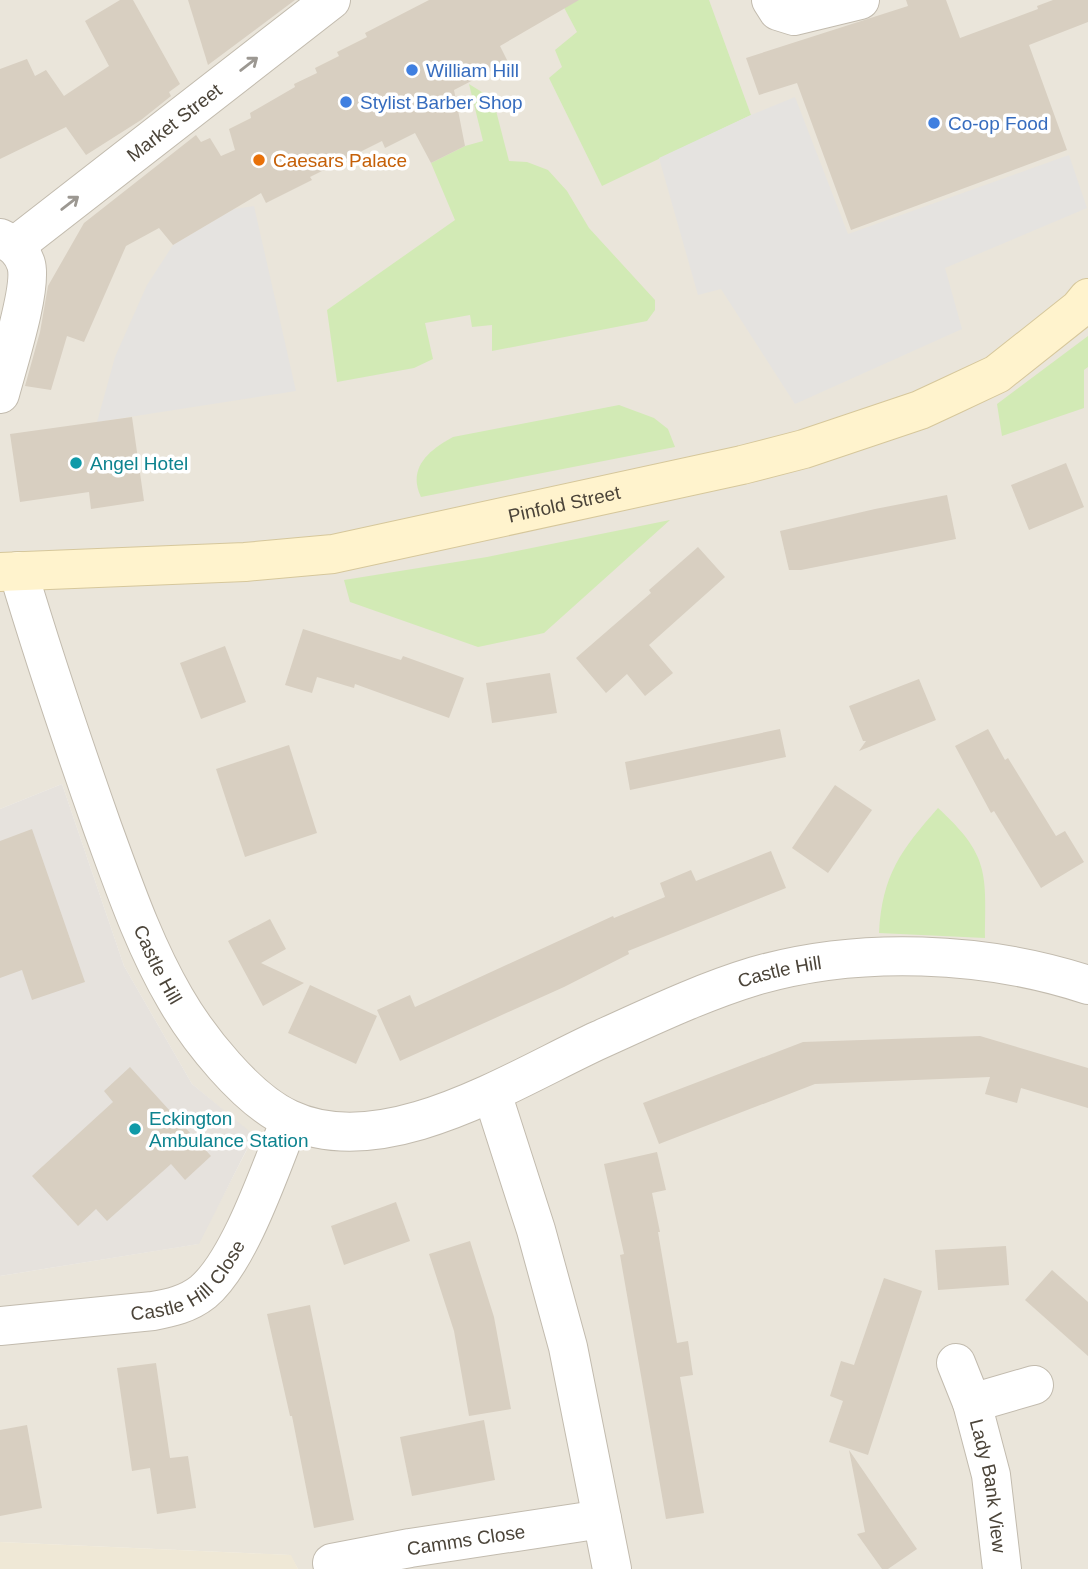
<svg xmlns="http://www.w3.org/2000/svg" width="1088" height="1569" viewBox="0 0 1088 1569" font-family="Arial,sans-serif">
  <rect width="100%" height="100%" fill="#f6f3ec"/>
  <path fill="#eae5da" d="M 0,0 L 1088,0 L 1088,1569 L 298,1569 L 290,1555 L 0,1542 L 0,1276 L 198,1244 L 254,1136 L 192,1084 L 124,966 L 62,784 L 0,809 Z"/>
  <path fill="#e6e2dd" d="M 62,784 L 124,966 L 192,1084 L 254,1135 L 199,1244 L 0,1276 L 0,809 Z"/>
  <path fill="#efe8d6" d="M 0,1542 L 291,1555 L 298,1569 L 0,1569 Z"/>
  <g fill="#d2eab5">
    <path d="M 560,0 L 709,0 L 751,115 L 602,186 L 549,78 L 562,67 L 555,50 L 577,32 Z"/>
    <path d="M 469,84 L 493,99 L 509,161 L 527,162 L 548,170 L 567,191 L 589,228 L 655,300 L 655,310 L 647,321 L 492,351 L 492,325 L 472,327 L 470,315 L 425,323 L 433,359 L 414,368 L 337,382 L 327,310 L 455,220 L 431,163 L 465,146 L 483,141 Z"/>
    <path d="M 1088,336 L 1088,367 L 1084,370 L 1084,408 L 1002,436 L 997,404 Z"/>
    <path d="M 619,405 L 654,418 L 668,429 L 675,447 L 421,497 C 407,468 429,450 453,437 Z"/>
    <path d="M 670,520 L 544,633 L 478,647 L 350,602 L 344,580 L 487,557 Z"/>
    <path d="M 938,808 C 989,855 986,872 985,938 L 879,933 C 882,875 901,850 938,808 Z"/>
  </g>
  <g fill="#e5e3e0">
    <path d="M 795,97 L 848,234 L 1069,155 L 1087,208 L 945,268 L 962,329 L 795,404 L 721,289 L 698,295 L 659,158 L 751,115 Z"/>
    <path d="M 254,206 L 296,391 L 97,422 L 115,357 L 147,285 L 173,245 L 234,209 Z"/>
  </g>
  <g fill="#d8cfc1">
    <path d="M 120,0 L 133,0 L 180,84 L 169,92 L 171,96 L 141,120 L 86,155 L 66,127 L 0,159 L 0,69 L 27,59 L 35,76 L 46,70 L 64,96 L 109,66 L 85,21 Z"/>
    <path d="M 188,0 L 295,0 L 208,65 Z"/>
    <path d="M 429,0 L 579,0 L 500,46 L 508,62 L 454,90 L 465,146 L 431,163 L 415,133 L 385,148 L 382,141 L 310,177 L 312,180 L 266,203 L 261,193 L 173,245 L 159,228 L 126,246 L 84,342 L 67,336 L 51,390 L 25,386 L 40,332 L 48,286 L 84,223 L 196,135 L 201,142 L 210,138 L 221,156 L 235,150 L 229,129 L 251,118 L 250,113 L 295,87 L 294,84 L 317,73 L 315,68 L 339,56 L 337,52 L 367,37 L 365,33 Z"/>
    <path d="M 906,0 L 946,0 L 960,38 L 1038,9 L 1037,6 L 1053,0 L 1088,0 L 1088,22 L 1029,45 L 1067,150 L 851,230 L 797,83 L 759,95 L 746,58 L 908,6 Z"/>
    <path d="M 132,417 L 144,501 L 91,509 L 89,492 L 20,502 L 10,434 Z"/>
    <path d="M 1066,463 L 1084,507 L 1029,530 L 1011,485 Z"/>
    <path d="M 947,495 L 956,539 L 801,570 L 789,570 L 780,531 L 875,509 Z"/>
    <path d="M 698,547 L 725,577 L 649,645 L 673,673 L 645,696 L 627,674 L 606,693 L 576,658 L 651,593 L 649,590 Z"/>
    <path d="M 303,629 L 401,660 L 403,656 L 464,678 L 449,718 L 355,684 L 354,688 L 317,677 L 312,693 L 285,685 Z"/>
    <path d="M 225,646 L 246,702 L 201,719 L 180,663 Z"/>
    <path d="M 550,673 L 557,713 L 492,723 L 486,683 Z"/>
    <path d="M 919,679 L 936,720 L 859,751 L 866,741 L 863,741 L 849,706 Z"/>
    <path d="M 780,729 L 786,757 L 630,790 L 625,762 Z"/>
    <path d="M 988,729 L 1005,760 L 1008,758 L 1056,836 L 1065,831 L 1084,862 L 1041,888 L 994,811 L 991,813 L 955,746 Z"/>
    <path d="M 289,745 L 317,833 L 245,857 L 216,769 Z"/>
    <path d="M 835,785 L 872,810 L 828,873 L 792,848 Z"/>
    <path d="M 32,829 L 85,982 L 32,1000 L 22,970 L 0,978 L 0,841 Z"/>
    <path d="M 771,851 L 786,888 L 628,951 L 629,954 L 564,987 L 400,1061 L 377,1010 L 410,995 L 415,1007 L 613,916 L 614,918 L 665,897 L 660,883 L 691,870 L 696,881 Z"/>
    <path d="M 270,919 L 286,949 L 261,963 L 304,983 L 263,1006 L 228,941 Z"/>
    <path d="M 310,985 L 377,1016 L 356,1064 L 288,1033 Z"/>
    <path d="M 980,1036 L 1088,1068 L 1088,1108 L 1021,1088 L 1017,1103 L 985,1094 L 990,1077 L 815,1084 L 659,1144 L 643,1103 L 803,1042 Z"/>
    <path d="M 130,1067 L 211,1156 L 185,1180 L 171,1164 L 107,1221 L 96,1209 L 78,1226 L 32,1176 L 113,1102 L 104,1091 Z"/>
    <path d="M 657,1152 L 666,1190 L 652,1193 L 660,1232 L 658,1232 L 677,1343 L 688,1341 L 693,1375 L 680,1377 L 704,1513 L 666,1519 L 620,1255 L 624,1254 L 604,1164 Z"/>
    <path d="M 396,1202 L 410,1241 L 344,1265 L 331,1226 Z"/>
    <path d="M 470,1241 L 494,1317 L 511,1409 L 469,1416 L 454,1331 L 429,1254 Z"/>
    <path d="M 1006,1246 L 1009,1285 L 938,1290 L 935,1250 Z"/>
    <path d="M 1052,1270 L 1088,1302 L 1088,1356 L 1025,1300 Z"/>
    <path d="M 884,1278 L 922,1291 L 868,1455 L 829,1442 L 843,1401 L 830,1396 L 841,1361 L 854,1365 Z"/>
    <path d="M 310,1305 L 354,1520 L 314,1528 L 292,1416 L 290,1416 L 267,1314 Z"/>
    <path d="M 156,1363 L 170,1458 L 188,1456 L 196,1508 L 157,1514 L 150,1468 L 132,1471 L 117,1368 Z"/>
    <path d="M 484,1420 L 495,1480 L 412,1496 L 400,1437 Z"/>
    <path d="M 27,1425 L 42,1508 L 0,1516 L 0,1430 Z"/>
    <path d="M 849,1450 L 917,1549 L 888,1569 L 882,1569 L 857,1534 L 865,1532 Z"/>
  </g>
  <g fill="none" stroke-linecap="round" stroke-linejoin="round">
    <defs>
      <g id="street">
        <path d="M 771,0 L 778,11 L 794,16 L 860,0"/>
        <path d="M 0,238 C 13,244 21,249 26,264 C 33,287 7,367 0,394"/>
        <path id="s1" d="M 16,245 L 331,0"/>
        <path id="s2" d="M 18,571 C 44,658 73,744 103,829 C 124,886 144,945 175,998 C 198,1038 246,1099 289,1119 C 384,1164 514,1079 599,1040 C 650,1017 702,992 755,976 C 859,946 985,951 1088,985"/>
        <path d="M 492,1093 L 536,1230 L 568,1347 L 612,1569"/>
        <path id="s3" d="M 0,1326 L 153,1311 C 170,1308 188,1304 203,1292 C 240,1261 271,1167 290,1120"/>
        <path id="s4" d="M 956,1363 L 972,1403 L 991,1475 L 1002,1569"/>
        <path d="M 972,1403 L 1034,1385"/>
        <path id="s5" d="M 332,1563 L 410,1548 L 602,1519"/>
      </g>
      <g id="secondary">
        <path id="s6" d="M 0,572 L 245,562 L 333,554 L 742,465 L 804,449 L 920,410 L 948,397 L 997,374 L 1079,309 L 1088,298"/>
      </g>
    </defs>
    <use href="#street" stroke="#c2bbae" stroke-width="40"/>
    <use href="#secondary" stroke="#d6c79b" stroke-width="40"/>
    <use href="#street" stroke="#fff" stroke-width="38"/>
    <use href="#secondary" stroke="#fff3cd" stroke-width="38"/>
  </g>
  <defs><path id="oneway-shaft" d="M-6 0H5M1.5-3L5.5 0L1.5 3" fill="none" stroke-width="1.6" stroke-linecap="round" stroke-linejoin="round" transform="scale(1.75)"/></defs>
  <g stroke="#9c9892">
    <use href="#oneway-shaft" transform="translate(249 64) rotate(-38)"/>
    <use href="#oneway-shaft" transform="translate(70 203) rotate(-38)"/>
  </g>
  <g fill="#3f7fe0" stroke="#fff" stroke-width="2.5">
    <circle cx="412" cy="70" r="7"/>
    <circle cx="346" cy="102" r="7"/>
    <circle cx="934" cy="123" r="7"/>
  </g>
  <circle fill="#e8710a" stroke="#fff" stroke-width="2.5" cx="259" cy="160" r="7"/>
  <g fill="#0f9aa8" stroke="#fff" stroke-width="2.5">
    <circle cx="76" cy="463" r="7"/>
    <circle cx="135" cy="1129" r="7"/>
  </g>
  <g text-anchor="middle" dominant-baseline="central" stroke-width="7" stroke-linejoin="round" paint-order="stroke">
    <g font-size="19" fill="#366cbe" stroke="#fff" text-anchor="start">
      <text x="426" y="70">William Hill</text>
      <text x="360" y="102">Stylist Barber Shop</text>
      <text x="948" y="123">Co-op Food</text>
    </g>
    <g font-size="19" fill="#4b4439" stroke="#fff">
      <text stroke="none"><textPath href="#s1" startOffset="200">Market Street</textPath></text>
      <text stroke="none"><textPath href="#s6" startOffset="570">Pinfold Street</textPath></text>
      <text stroke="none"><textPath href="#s2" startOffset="418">Castle Hill</textPath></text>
      <text stroke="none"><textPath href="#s2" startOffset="1148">Castle Hill</textPath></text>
      <text stroke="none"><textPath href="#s3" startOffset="201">Castle Hill Close</textPath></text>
      <text stroke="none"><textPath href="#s4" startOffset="128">Lady Bank View</textPath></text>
      <text stroke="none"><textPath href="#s5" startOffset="136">Camms Close</textPath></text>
    </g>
    <g font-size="19" fill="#c56008" stroke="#fff" text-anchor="start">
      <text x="273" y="160">Caesars Palace</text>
    </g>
    <g font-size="19" fill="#0d838f" stroke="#fff" text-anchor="start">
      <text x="90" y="463">Angel Hotel</text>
      <text x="149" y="1118">Eckington<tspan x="149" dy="22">Ambulance Station</tspan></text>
    </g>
  </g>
</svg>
